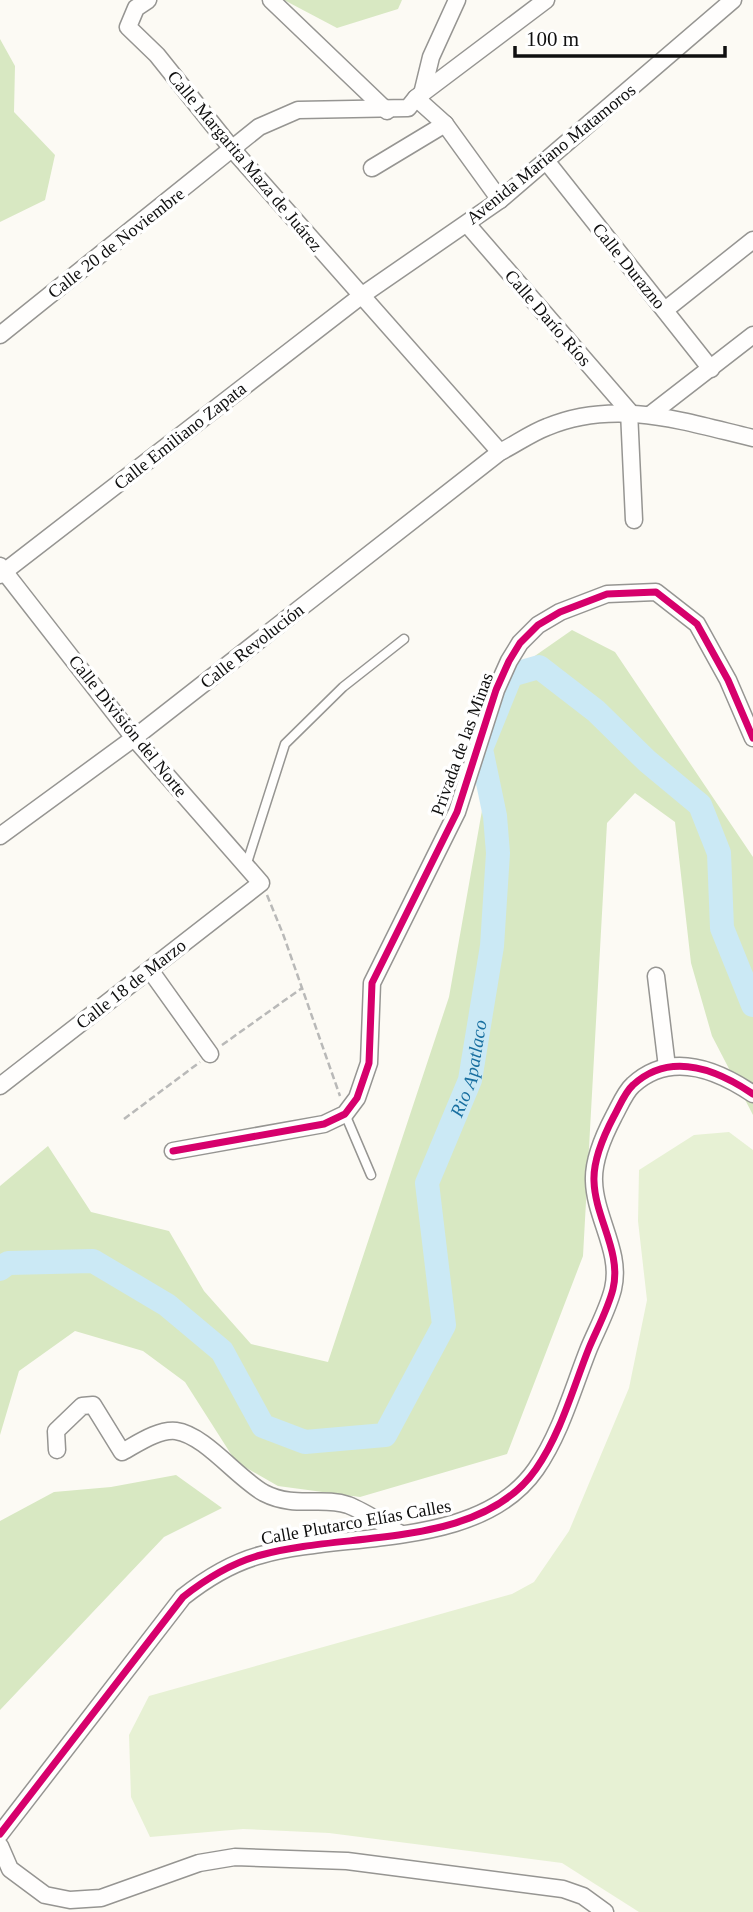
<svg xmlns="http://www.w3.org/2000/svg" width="753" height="1912" viewBox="0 0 753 1912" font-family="'Times New Roman',serif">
  <rect width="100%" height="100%" fill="#fcfaf4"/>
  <path fill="#e7f1d4" d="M 729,1132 L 753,1150 L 753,1912 L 639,1912 L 562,1863 L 329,1833 L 243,1829 L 150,1837 L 131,1797 L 129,1735 L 149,1696 L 512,1594 L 534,1582 L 569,1531 L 629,1388 L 647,1300 L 638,1221 L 639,1170 L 694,1135 Z"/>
  <g fill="#d8e8c2">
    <path d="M 284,0 L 402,0 L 398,9 L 337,28 Z"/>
    <path d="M 0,39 L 15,66 L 14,112 L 55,155 L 45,200 L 0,222 Z"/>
    <path d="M 572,630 L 615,652 L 753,857 L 753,1115 L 712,1036 L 691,963 L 675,822 L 635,793 L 607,823 L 583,1256 L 507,1454 L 360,1497 L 278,1486 L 236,1462 L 185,1382 L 143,1351 L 75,1331 L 19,1371 L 0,1435 L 0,1186 L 48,1146 L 91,1212 L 169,1231 L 204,1291 L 251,1344 L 328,1362 L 449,997 L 495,737 L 529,660 Z"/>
    <path d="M 176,1475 L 222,1508 L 164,1537 L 0,1710 L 0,1521 L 54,1492 L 111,1487 Z"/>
  </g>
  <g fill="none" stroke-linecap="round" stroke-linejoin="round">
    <path stroke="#cbe9f5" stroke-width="24" id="s1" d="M 0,1269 L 8,1263 L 93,1261 L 167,1305 L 222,1351 L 263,1426 L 305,1442 L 385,1435 L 444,1325 L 427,1183 L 470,1080 L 492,946 L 498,853 L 495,816 L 481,749 L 511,675 L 539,667 L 596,711 L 647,761 L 700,805 L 719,853 L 722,928 L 753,1005"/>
    <defs>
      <g id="lane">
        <path d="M 246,866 L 285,744 L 343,687 L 404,639"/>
        <path d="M 345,1114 L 371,1175"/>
      </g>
      <g id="street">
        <path d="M 148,0 L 136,8 L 128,27 L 157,55 L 233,150 L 500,452"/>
        <path d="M 271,0 L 387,111"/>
        <path d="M 422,94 L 431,57 L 457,0"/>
        <path d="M 416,98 L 445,124 L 500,200"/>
        <path d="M 547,162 L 711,369"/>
        <path d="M 372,168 L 445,124"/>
        <path d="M 467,224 L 629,411 L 634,520"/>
        <path d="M 665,310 L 753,240"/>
        <path d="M 0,335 L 259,127 L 298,110 L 408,108 L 416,98 L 546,0"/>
        <path d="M 651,414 L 753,335"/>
        <path d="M 0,566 L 134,738 L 261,883 L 0,1086"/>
        <path d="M 0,575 L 361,296 L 500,200 L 733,0"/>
        <path d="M 0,836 L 134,738 L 500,452 C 516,444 531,433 547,427 C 616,398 685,422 753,438"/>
        <path d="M 150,970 L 210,1054"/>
        <path d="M 656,976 L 667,1067"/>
        <path d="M 173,1151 L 324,1124 L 345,1114 L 357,1098 L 369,1063 L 372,983 L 457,812 L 496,690 L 509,661 L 520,643 L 538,625 L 560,612 L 607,594 L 656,592 L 697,624 L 728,680 L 753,738"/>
        <path d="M 57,1450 L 56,1431 L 82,1406 L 93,1405 L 122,1452 C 137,1444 158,1429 176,1431 C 205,1435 237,1478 264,1493 C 295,1509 322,1496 348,1505 C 366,1512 384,1525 401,1534"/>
        <path d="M 0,1834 L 183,1597 C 207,1578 231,1563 261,1555 C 345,1531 480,1550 536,1469 C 561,1433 573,1388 589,1348 C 597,1329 608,1309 613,1289 C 622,1252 595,1218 594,1181 C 593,1159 604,1135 614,1116 C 619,1107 625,1092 633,1085 C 670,1051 716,1069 753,1094"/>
        <path d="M 0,1846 L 10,1869 L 45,1895 L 70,1900 L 101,1898 L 199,1863 L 235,1857 L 347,1861 L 563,1889 L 583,1896 L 605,1912"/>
      </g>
    </defs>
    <use href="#lane" stroke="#969592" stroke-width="11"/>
    <use href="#street" stroke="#969592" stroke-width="19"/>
    <g stroke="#b9b9b8" stroke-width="2.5" stroke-dasharray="7 3.5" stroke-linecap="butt">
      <path d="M 267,895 L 283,934 L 340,1096"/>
      <path d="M 222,1045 L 302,988"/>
      <path d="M 124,1119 L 200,1062"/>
    </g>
    <use href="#lane" stroke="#fffefd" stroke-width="8"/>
    <use href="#street" stroke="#fffefd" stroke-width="16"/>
    <defs>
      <g id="cycleway">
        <path d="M 173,1151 L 324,1124 L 345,1114 L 357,1098 L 369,1063 L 372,983 L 457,812 L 496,690 L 509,661 L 520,643 L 538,625 L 560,612 L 607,594 L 656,592 L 697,624 L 728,680 L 753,738"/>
        <path d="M 0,1834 L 183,1597 C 207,1578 231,1563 261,1555 C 345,1531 480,1550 536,1469 C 561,1433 573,1388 589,1348 C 597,1329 608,1309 613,1289 C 622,1252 595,1218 594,1181 C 593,1159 604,1135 614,1116 C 619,1107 625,1092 633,1085 C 670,1051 716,1069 753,1094"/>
      </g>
    </defs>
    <use href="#cycleway" stroke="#fff" stroke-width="11"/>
    <use href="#cycleway" stroke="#d6006c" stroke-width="7"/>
  </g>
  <g text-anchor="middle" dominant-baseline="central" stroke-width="7" stroke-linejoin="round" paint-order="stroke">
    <g font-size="18" fill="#0f0f0f" stroke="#fff">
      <text transform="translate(551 154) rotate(-39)">Avenida Mariano Matamoros</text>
      <text transform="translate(245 161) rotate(50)">Calle Margarita Maza de Juárez</text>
      <text transform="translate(116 243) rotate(-38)">Calle 20 de Noviembre</text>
      <text transform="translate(629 266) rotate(51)">Calle Durazno</text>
      <text transform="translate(548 318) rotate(49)">Calle Darío Ríos</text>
      <text transform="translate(180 436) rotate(-38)">Calle Emiliano Zapata</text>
      <text transform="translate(252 646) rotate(-38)">Calle Revolución</text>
      <text transform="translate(128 726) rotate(51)">Calle División del Norte</text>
      <text transform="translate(462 744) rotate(-70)">Privada de las Minas</text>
      <text transform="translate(131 984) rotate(-38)">Calle 18 de Marzo</text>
      <text transform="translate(356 1522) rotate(-10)">Calle Plutarco Elías Calles</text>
    </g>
    <g font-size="19" font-style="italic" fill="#186fa0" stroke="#fff">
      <text stroke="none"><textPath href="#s1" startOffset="854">Rio Apatlaco</textPath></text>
    </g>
  </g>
  <path d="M515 46v10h210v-10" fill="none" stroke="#0f0f0f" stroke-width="3.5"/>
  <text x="526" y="46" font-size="21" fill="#0f0f0f" stroke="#ffffff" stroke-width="5" paint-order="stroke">100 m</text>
</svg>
